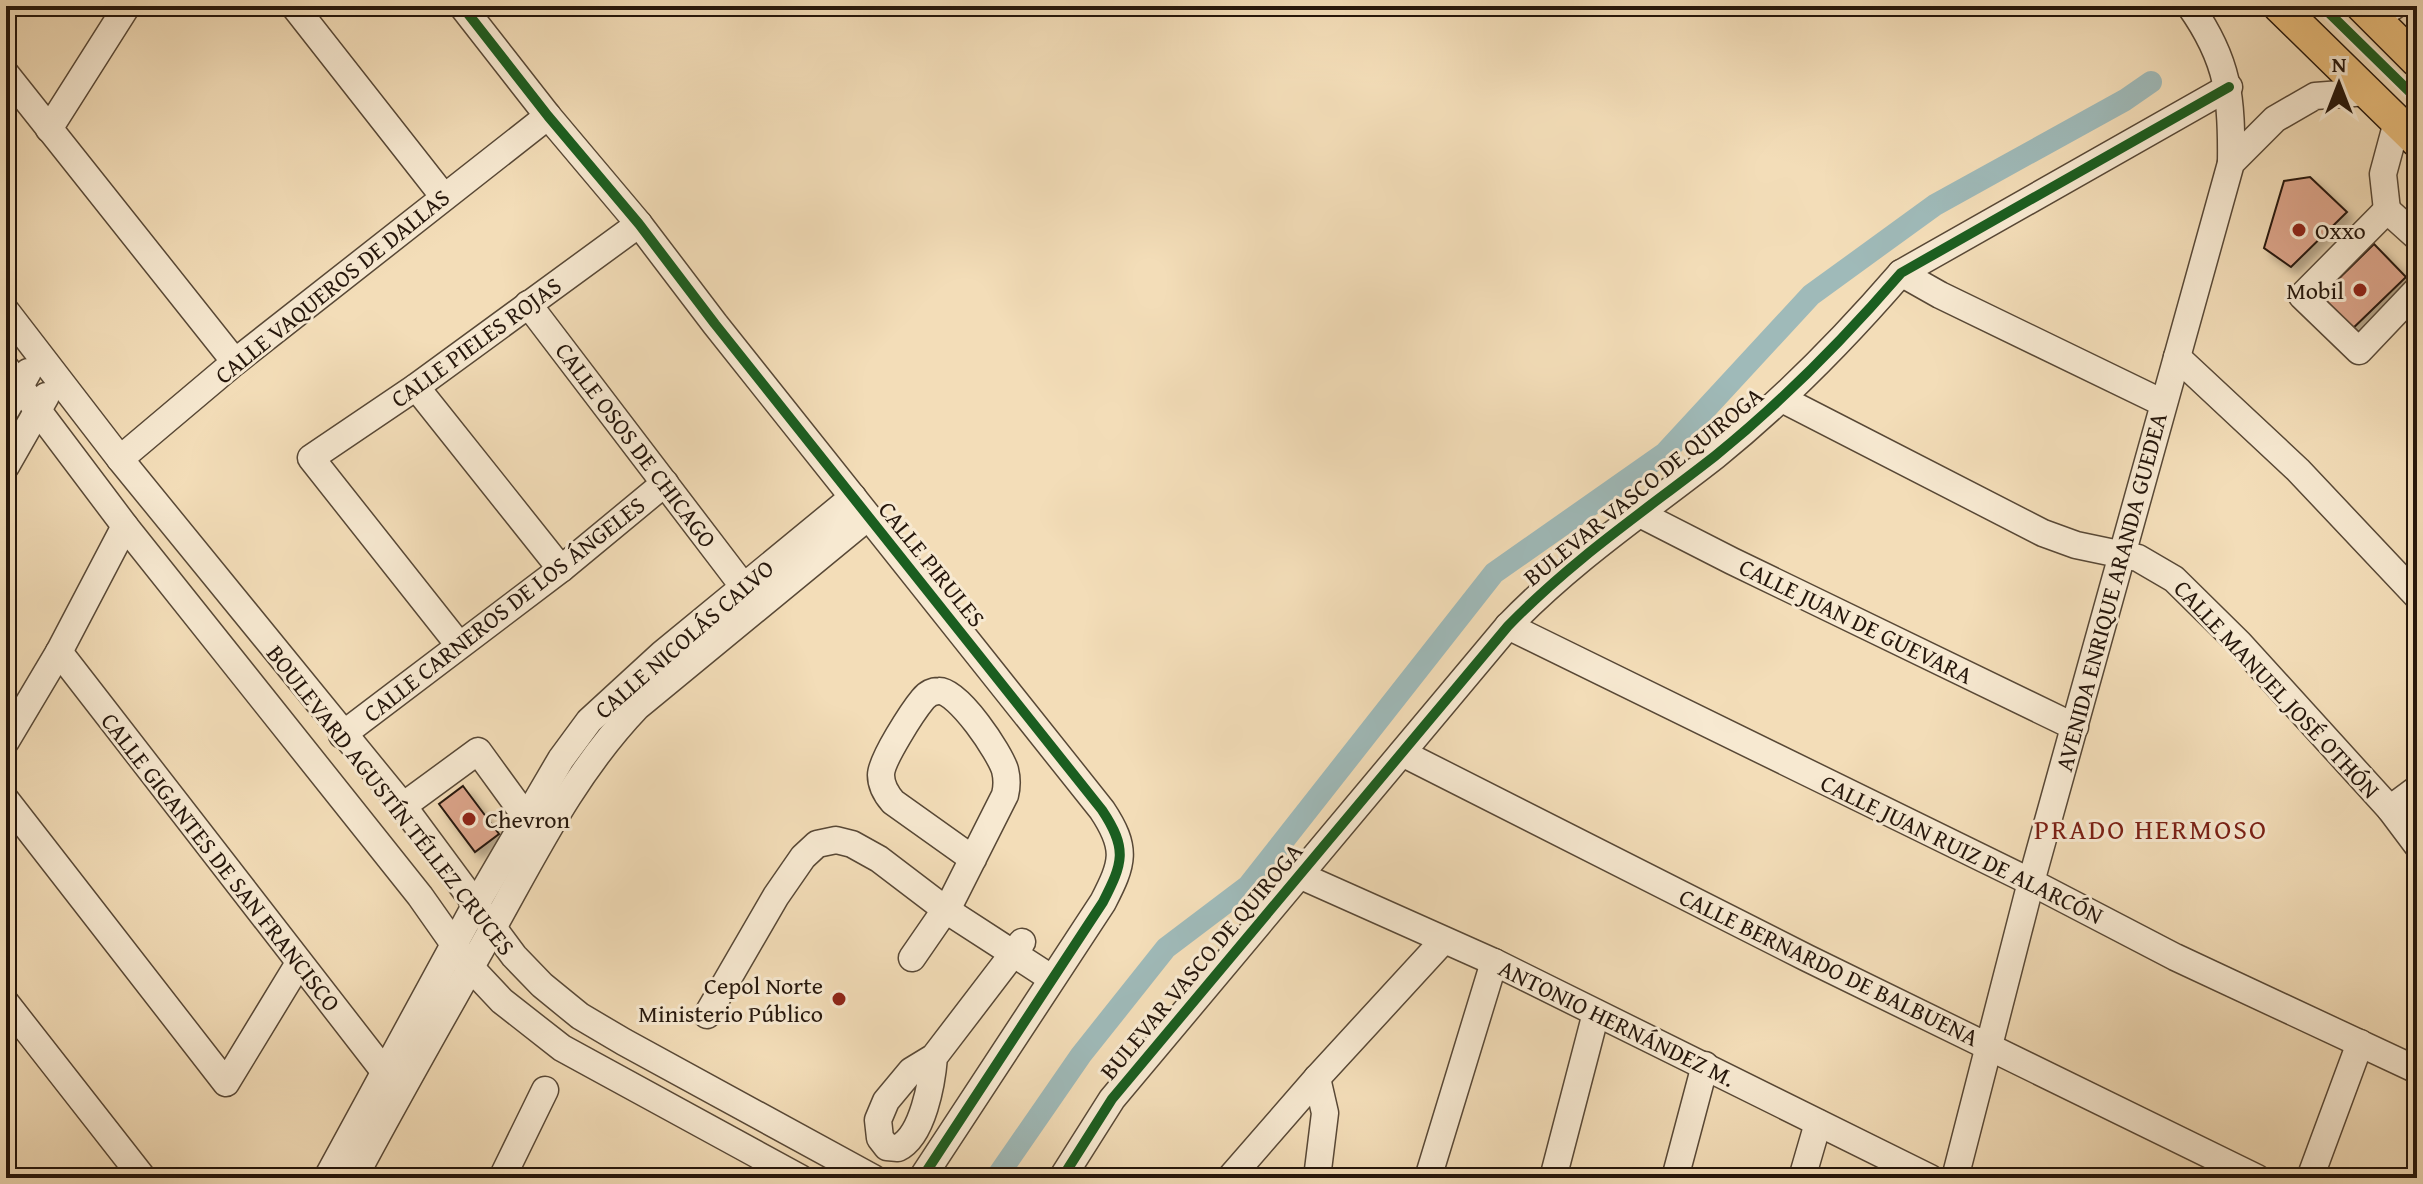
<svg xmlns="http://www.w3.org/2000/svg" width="2423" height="1184" viewBox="0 0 2423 1184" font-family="'Gentium Book Plus',serif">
  <defs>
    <filter id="shadow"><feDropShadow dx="7" dy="7" stdDeviation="4" flood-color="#0004"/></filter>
  </defs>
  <rect width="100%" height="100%" fill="#f3ddb8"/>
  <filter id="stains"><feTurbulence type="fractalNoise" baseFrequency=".0025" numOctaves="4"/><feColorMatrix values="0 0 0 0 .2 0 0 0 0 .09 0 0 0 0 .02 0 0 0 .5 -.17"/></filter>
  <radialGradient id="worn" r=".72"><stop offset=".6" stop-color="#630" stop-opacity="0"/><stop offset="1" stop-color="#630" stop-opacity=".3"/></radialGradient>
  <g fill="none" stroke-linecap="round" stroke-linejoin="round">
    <path stroke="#9fbab9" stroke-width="22" d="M 996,1178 L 1081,1055 L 1166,948 L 1248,886 L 1494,573 L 1665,453 L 1811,295 L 1935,205 L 2125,100 L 2151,82"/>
  </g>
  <g fill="#dda58b" stroke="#25160b" stroke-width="2" filter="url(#shadow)">
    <path d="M 2310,177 L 2347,212 L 2291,267 L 2264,248 L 2284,181 Z"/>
    <path d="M 2374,244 L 2406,277 L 2346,335 L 2314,303 Z"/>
    <path d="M 463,786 L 499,834 L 475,852 L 439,804 Z"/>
  </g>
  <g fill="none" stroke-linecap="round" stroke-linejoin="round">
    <defs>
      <g id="minor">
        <path d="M 294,6 L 444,197"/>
        <path d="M 462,6 L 548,116 L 639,224 L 715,324 L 1102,810 C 1128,849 1123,863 1103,902 L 922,1178"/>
        <path d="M 2190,6 C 2229,61 2232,98 2231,163"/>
        <path d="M 2374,17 L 2394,6"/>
        <path d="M 6,74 L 235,362"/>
        <path d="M 49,129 L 127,6"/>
        <path d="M 2387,210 L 2383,174 L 2397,122"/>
        <path d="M 2417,237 L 2387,210 L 2302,296 L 2359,351 L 2417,290"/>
        <path d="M 1901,273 L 1940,295 L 2163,403"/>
        <path d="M 528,304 L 743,586"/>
        <path d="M 6,311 L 120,459 L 403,806 L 514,956 L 542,985 L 580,1016 L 624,1042 L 873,1178"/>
        <path d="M 2177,357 L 2298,470 L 2417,596"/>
        <path d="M 6,368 L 125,526 L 420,896 L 470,967 L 502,1001 L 562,1048 L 800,1178"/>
        <path d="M 416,387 L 561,569"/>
        <path d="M 1782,399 L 2043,533 L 2076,545 L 2138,558 L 2174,579 L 2239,643 L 2390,809 L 2417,845"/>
        <path d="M 6,410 L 28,372"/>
        <path d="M 120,459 L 235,362 L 548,116"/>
        <path d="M 6,466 L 46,396"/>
        <path d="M 1638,513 L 1732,561 L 2075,727"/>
        <path d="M 1508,626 L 2031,882 L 2175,957 L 2417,1070"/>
        <path d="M 459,645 L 311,458 L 416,387 L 639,224"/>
        <path d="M 59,652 L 384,1071"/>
        <path d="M 342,735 L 561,569 L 665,483"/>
        <path d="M 6,741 L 59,652 L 125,526"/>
        <path d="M 1402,753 L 1807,958 L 2257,1178"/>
        <path d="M 6,800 L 226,1083 L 299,963"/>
        <path d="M 403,806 L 478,751 L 526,817"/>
        <path d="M 2390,809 L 2417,789"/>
        <path d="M 1299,875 L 1494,962 L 1930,1178"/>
        <path d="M 912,958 L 952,900 L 1005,795 C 1007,787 1007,778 1005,770 C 1000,753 958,690 939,691 C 933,691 927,694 923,699 C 913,711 881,760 881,775 C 881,786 886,794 893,802 L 973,859"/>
        <path d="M 6,1003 L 143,1178"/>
        <path d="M 707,1015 L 776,896 L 803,857 L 817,844 L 836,840 L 852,844 L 879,859 L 946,910 L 1051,978"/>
        <path d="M 934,1057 C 932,1082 923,1136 898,1148 L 887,1147 L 880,1138 L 878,1120 L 886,1101 L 911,1071 L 934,1057 L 1022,942"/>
        <path d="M 1317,1078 L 1325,1113 L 1317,1178"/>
        <path d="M 327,1178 L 475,906 L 561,759 L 589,721 L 662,654 L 853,497"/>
        <path d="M 354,1178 C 399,1093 447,1010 494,926 C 537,849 575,772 637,707 L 868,517"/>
        <path d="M 502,1178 L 545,1090"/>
        <path d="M 1062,1178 L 1112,1099 L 1508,626 C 1573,559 1642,513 1715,456 C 1783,401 1844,339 1901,273 L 2229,87"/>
        <path d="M 1230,1178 L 1317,1078 L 1443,941"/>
        <path d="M 1428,1178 L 1494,962"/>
        <path d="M 1553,1178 L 1596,1013"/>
        <path d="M 1675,1178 L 1705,1065"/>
        <path d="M 1802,1178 L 1818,1123"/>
        <path d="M 1955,1178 L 2031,882 L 2231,163 L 2275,119 L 2315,96 L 2367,92"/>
        <path d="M 2310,1178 L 2360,1043"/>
      </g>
      <g id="major">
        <path d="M 2279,6 L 2417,141"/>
        <path d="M 2362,6 L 2417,61"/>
      </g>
    </defs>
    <use href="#minor" stroke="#584836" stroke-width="29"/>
    <use href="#major" stroke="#25160b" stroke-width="35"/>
    <use href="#minor" stroke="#f7e9d1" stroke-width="26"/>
    <use href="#major" stroke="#eabe7c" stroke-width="32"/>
    <defs>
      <g id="cycleway">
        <path d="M 462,6 L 548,116 L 639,224 L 715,324 L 1102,810 C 1128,849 1123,863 1103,902 L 922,1178"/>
        <path d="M 2322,6 L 2417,99"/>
        <path d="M 1062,1178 L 1112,1099 L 1508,626 C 1573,559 1642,513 1715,456 C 1783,401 1844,339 1901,273 L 2229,87"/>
      </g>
    </defs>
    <use href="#cycleway" stroke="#f7e9d1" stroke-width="15"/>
    <use href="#cycleway" stroke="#1b5e20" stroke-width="10"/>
  </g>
  <g fill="#8f2418" stroke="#f7e9d1" stroke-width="3">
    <circle cx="2299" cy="230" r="8"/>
    <circle cx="2360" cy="290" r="8"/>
    <circle cx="469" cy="819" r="8"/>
    <circle cx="839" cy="999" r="8"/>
  </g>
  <g text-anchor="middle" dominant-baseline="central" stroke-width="6" stroke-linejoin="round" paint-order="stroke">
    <g font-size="24" fill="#25160b" stroke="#f7e9d1" text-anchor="start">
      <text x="2315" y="230">Oxxo</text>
      <text x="2344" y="290" text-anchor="end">Mobil</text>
      <text x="485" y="819">Chevron</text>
      <text x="823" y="985" text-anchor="end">Cepol Norte<tspan x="823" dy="28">Ministerio Público</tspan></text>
    </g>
    <g font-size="24" fill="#25160b" stroke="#f7e9d1">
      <text transform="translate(332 286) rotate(-39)">CALLE VAQUEROS DE DALLAS</text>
      <text transform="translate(476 342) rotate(-36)">CALLE PIELES ROJAS</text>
      <text transform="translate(636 445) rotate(53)">CALLE OSOS DE CHICAGO</text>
      <text transform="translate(1643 486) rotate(-39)">BULEVAR VASCO DE QUIROGA</text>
      <text transform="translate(932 564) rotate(51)">CALLE PIRULES</text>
      <text transform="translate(2111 592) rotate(-75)">AVENIDA ENRIQUE ARANDA GUEDEA</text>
      <text transform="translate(504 609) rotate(-38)">CALLE CARNEROS DE LOS ÁNGELES</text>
      <text transform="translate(1856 621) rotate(26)">CALLE JUAN DE GUEVARA</text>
      <text transform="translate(684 639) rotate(-41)">CALLE NICOLÁS CALVO</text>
      <text transform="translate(2277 689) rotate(47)">CALLE MANUEL JOSÉ OTHÓN</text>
      <text transform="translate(391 800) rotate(52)">BOULEVARD AGUSTÍN TÉLLEZ CRUCES</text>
      <text transform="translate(1962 849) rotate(26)">CALLE JUAN RUIZ DE ALARCÓN</text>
      <text transform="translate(221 862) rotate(52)">CALLE GIGANTES DE SAN FRANCISCO</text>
      <text transform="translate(1201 961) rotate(-50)">BULEVAR VASCO DE QUIROGA</text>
      <text transform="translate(1829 967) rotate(26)">CALLE BERNARDO DE BALBUENA</text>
      <text transform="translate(1617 1023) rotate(26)">ANTONIO HERNÁNDEZ M.</text>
    </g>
    <g font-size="28" letter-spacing="2" fill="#7a1f14" stroke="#f7e9d1">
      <text x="2151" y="828">PRADO HERMOSO</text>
    </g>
  </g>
  <rect width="2423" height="1184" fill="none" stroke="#f3ddb8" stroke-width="32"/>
  <rect x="8" y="8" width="2407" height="1168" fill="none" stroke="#25160b" stroke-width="4"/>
  <rect x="16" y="16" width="2391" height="1152" fill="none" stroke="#25160b" stroke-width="2"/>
  <g transform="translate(2339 84)" stroke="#f7e9d1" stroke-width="6" paint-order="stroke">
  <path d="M0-6L14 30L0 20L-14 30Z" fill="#25160b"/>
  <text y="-12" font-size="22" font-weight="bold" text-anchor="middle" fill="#25160b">N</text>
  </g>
  <rect width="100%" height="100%" filter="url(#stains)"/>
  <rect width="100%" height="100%" fill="url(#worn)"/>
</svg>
